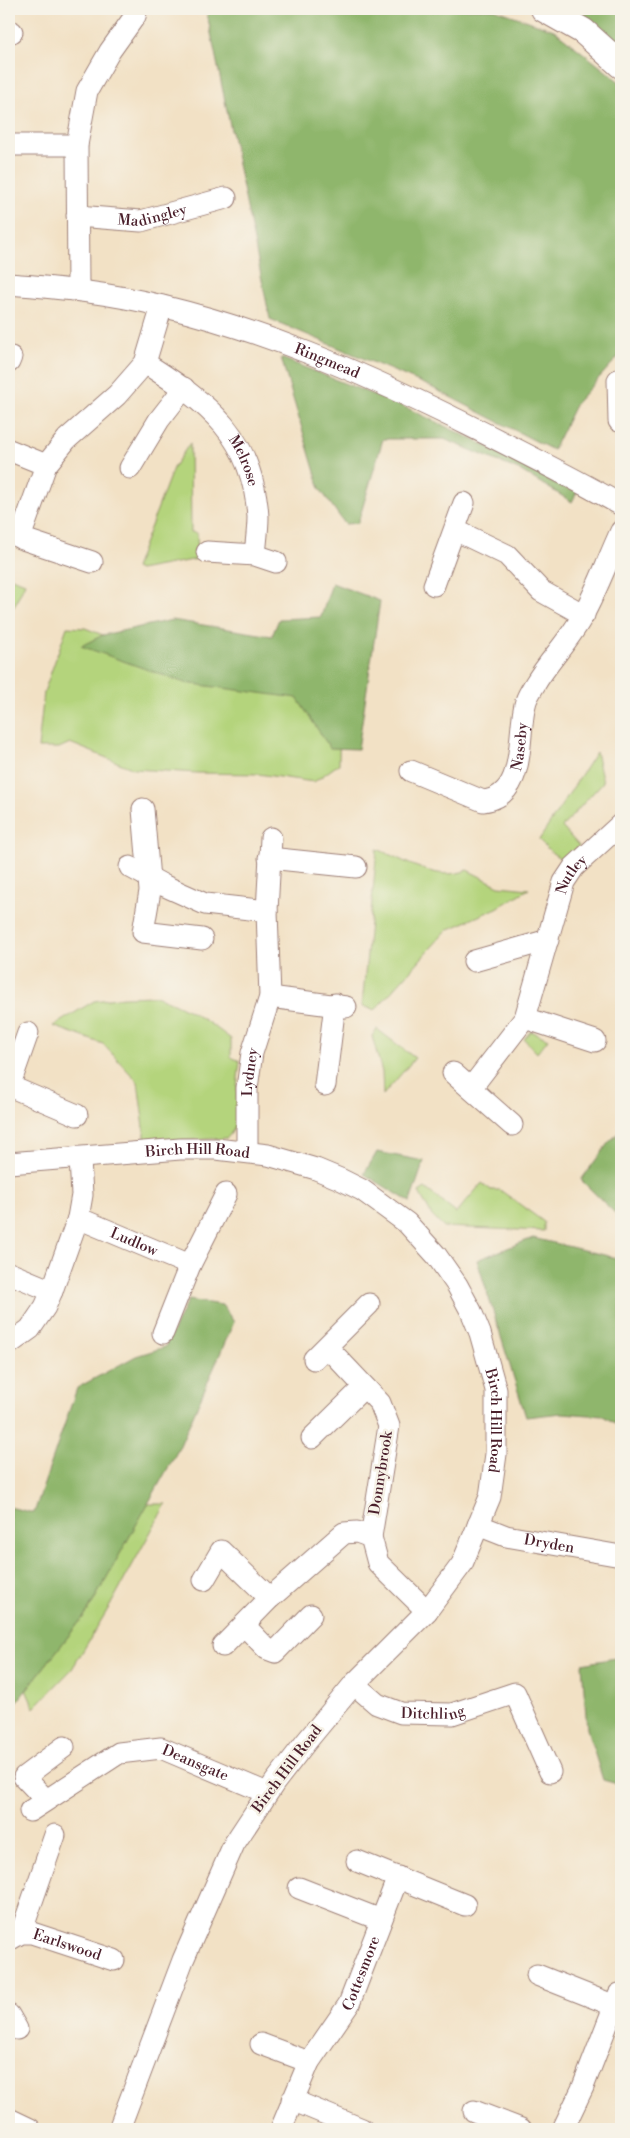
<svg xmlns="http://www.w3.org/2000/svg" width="630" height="2138" viewBox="0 0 630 2138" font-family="'Libre Bodoni',serif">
  <rect width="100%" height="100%" fill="#f7f3e8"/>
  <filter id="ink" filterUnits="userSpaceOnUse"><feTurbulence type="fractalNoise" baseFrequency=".02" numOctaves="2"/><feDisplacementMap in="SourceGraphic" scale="10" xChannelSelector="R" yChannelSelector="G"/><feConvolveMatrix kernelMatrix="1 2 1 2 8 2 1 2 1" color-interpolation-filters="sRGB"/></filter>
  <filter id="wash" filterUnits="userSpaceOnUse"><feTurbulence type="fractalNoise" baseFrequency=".0096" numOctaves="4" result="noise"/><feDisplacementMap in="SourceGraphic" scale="20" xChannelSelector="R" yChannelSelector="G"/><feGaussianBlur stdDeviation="1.12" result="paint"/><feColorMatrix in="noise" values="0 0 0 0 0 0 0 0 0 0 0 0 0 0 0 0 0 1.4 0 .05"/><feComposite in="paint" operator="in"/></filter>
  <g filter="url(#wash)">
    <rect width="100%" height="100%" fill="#f2e1c5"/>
    <g fill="#b4d47c" stroke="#7f7a54">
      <path d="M 190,443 L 191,532 L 197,533 L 198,559 L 139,570 L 135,568 L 173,468 Z"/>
      <path d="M 9,577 L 25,583 L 14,607 L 9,606 Z"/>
      <path d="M 67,627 L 85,628 L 103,635 L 340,680 L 339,764 L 314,782 L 258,774 L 197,773 L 134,769 L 70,743 L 59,748 L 38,748 L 44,692 Z"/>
      <path d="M 596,752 L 603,782 L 562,827 L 579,846 L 564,861 L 551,852 L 539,840 Z"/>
      <path d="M 377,849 C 404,860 438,883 467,870 L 499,886 L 529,889 L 497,908 L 447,930 L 375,1010 L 362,1006 Z"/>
      <path d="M 156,996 C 184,1006 208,1021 231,1039 L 231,1057 L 240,1061 C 239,1072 237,1082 237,1093 C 236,1110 240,1125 227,1138 L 146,1143 L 138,1082 L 103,1044 L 53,1026 L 94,1001 L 124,997 Z"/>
      <path d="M 377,1029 L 415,1058 L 383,1095 L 382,1072 L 372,1036 Z"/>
      <path d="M 531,1031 L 548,1039 L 537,1053 L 524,1039 Z"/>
      <path d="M 482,1183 L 491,1190 L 500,1190 L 544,1222 L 544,1231 L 443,1227 L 432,1216 L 419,1192 L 425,1188 L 456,1213 Z"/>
      <path d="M 147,1504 L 166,1504 L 111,1604 L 72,1669 L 34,1708 L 26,1690 L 88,1611 Z"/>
    </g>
    <g fill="#8fb66c" stroke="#6c6a4c">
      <path d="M 206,9 L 494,9 L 554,30 L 621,83 L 621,354 L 576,403 L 553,450 L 429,386 L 270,319 Z"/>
      <path d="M 564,9 L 621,9 L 621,55 Z"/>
      <path d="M 281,358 L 409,409 L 578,490 L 572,502 L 521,471 L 444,439 L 383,439 L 358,523 L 345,524 L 320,489 Z"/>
      <path d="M 332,583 L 380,601 L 358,749 L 330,748 L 297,698 L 185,683 L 81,646 L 103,635 L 172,620 L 272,636 L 279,619 L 321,617 Z"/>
      <path d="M 621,1131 L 621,1219 L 581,1180 L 609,1142 Z"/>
      <path d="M 377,1152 L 424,1161 L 410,1202 L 364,1174 Z"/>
      <path d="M 533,1238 L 621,1259 L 621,1427 L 603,1416 L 562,1413 L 526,1417 L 477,1260 Z"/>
      <path d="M 188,1300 L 222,1305 L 234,1322 L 178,1450 L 88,1611 L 9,1712 L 9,1507 L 34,1513 L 77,1388 L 136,1356 L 165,1347 Z"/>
      <path d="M 621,1657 L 621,1785 L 603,1780 L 587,1729 L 582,1664 Z"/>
    </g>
  </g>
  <g filter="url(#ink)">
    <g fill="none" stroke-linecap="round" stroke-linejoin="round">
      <defs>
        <g id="minor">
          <path d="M 9,31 L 12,32"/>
          <path d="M 9,145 L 77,145"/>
          <path id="s1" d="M 77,216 L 141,221 L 226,198"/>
          <path id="s2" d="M 9,284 C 60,288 111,293 162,306 C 262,330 358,371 450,416 C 508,445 565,473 621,505"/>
          <path d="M 78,289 L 77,145 L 87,91 L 110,51 L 135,16 L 137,9"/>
          <path d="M 9,362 L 11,357"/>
          <path id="s3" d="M 145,363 C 208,403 253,436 258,517 C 258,529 256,543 255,555 L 207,552"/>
          <path d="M 621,379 L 618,380 L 619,421 L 621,421"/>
          <path d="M 9,450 L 46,465"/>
          <path d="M 130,468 L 159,420 L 184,388"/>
          <path d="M 455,530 L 507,555 L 541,591 L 584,615"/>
          <path d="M 255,555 L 276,562"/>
          <path d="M 92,562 L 20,538 L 46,465 L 67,439 L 117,395 L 145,363 L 162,306"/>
          <path d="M 434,585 L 464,503"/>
          <path id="s4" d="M 411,771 L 483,801 C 529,796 516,732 526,701 C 528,695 532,689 535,684 C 549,660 570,640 583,615 C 598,588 608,559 621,531"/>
          <path d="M 143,809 L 150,891 L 143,932 L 202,939"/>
          <path d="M 269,858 L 356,867"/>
          <path d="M 130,867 L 165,886 L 205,904 L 267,911"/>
          <path d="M 474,961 L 548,940"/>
          <path d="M 270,997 L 346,1007"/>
          <path d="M 525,1018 L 595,1041"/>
          <path d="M 453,1073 L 512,1125"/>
          <path d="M 325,1085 L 335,1004"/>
          <path d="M 9,1086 L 77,1115"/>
          <path d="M 9,1087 L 28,1033"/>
          <path id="s5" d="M 471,1088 L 525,1018 L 564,882 L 574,867 L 621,824"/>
          <path id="s6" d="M 247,1151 L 247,1088 L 252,1053 L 270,997 L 267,911 L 271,838"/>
          <path id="s7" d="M 9,1163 L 180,1149 L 216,1149 L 268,1155 L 316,1169 L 340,1179 L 362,1190 L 407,1223 L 436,1255 L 457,1285 L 471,1311 L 480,1333 L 496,1390 L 496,1454 L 490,1497 L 462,1564 L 427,1611 L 354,1684 L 306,1742 L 275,1782 L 234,1844 L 183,1960 L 119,2129"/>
          <path id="s8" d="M 78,1218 L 190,1265"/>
          <path d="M 9,1273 L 52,1291"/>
          <path d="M 163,1333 L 190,1265 L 226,1194"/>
          <path d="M 9,1344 L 30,1329 L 45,1307 L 52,1291 L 78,1218 L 82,1195 L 80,1159"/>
          <path d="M 327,1347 L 380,1403 L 389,1426 L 371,1537"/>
          <path d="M 314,1359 L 369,1304"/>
          <path d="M 312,1438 L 364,1387"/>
          <path id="s9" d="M 478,1525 L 506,1536 L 621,1556"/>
          <path d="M 204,1580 L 221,1551 L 270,1598"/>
          <path d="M 244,1625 L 267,1649 L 275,1652 L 311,1615"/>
          <path d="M 223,1646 L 270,1598 L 344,1533 L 357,1532 L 371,1537 L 378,1563 L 427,1611"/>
          <path id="s10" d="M 354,1684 L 377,1704 L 401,1713 L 452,1714 L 515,1693 L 550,1772"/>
          <path d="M 45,1799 L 24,1777 L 64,1747"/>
          <path id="s11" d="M 30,1811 L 119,1753 L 161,1748 L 267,1793"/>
          <path d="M 357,1861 L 465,1905"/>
          <path d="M 299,1888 L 381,1920"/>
          <path d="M 21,1933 L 55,1835"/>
          <path id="s12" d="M 9,1940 L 21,1933 L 32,1933 L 114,1960"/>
          <path d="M 537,1975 L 615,2006"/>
          <path d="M 9,2015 L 17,2029"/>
          <path d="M 261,2044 L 309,2062"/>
          <path d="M 292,2100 L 362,2129"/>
          <path d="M 474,2111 L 521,2129"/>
          <path d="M 9,2119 L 30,2129"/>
          <path id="s13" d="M 281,2129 L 309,2062 L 349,2004 L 398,1877"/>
          <path d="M 563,2129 L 583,2087 L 619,1994"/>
        </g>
        <path id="major" d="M 544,9 L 583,31 L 621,65"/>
      </defs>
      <use href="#minor" stroke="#9e8078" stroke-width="23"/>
      <use href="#major" stroke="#9e8078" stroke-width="28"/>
      <use href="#minor" stroke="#fff" stroke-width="21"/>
      <use href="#major" stroke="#fff" stroke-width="26"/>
    </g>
  </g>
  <g text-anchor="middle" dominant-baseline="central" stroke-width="5" stroke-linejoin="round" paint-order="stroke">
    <g font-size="15" fill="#4a1f2b" stroke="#f7f3e8">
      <text stroke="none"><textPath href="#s1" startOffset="76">Madingley</textPath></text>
      <text stroke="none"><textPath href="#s2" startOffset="329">Ringmead</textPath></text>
      <text stroke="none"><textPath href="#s3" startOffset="142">Melrose</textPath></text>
      <text stroke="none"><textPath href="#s4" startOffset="150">Naseby</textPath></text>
      <text stroke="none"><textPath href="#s5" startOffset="240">Nutley</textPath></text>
      <text stroke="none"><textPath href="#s6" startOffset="79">Lydney</textPath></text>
      <text stroke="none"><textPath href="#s7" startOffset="189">Birch Hill Road</textPath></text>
      <text stroke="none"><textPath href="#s8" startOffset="61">Ludlow</textPath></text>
      <text stroke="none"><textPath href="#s7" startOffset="639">Birch Hill Road</textPath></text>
      <text transform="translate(381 1473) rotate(-81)">Donnybrook</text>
      <text stroke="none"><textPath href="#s9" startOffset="74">Dryden</textPath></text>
      <text stroke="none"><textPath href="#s10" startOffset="88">Ditchling</textPath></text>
      <text stroke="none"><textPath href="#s11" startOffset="186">Deansgate</textPath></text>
      <text transform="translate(287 1769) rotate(-53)">Birch Hill Road</text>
      <text stroke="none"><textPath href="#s12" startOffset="62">Earlswood</textPath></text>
      <text stroke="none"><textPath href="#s13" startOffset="176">Cottesmore</textPath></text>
    </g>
  </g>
  <rect width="630" height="2138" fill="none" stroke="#f7f3e8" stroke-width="30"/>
</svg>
